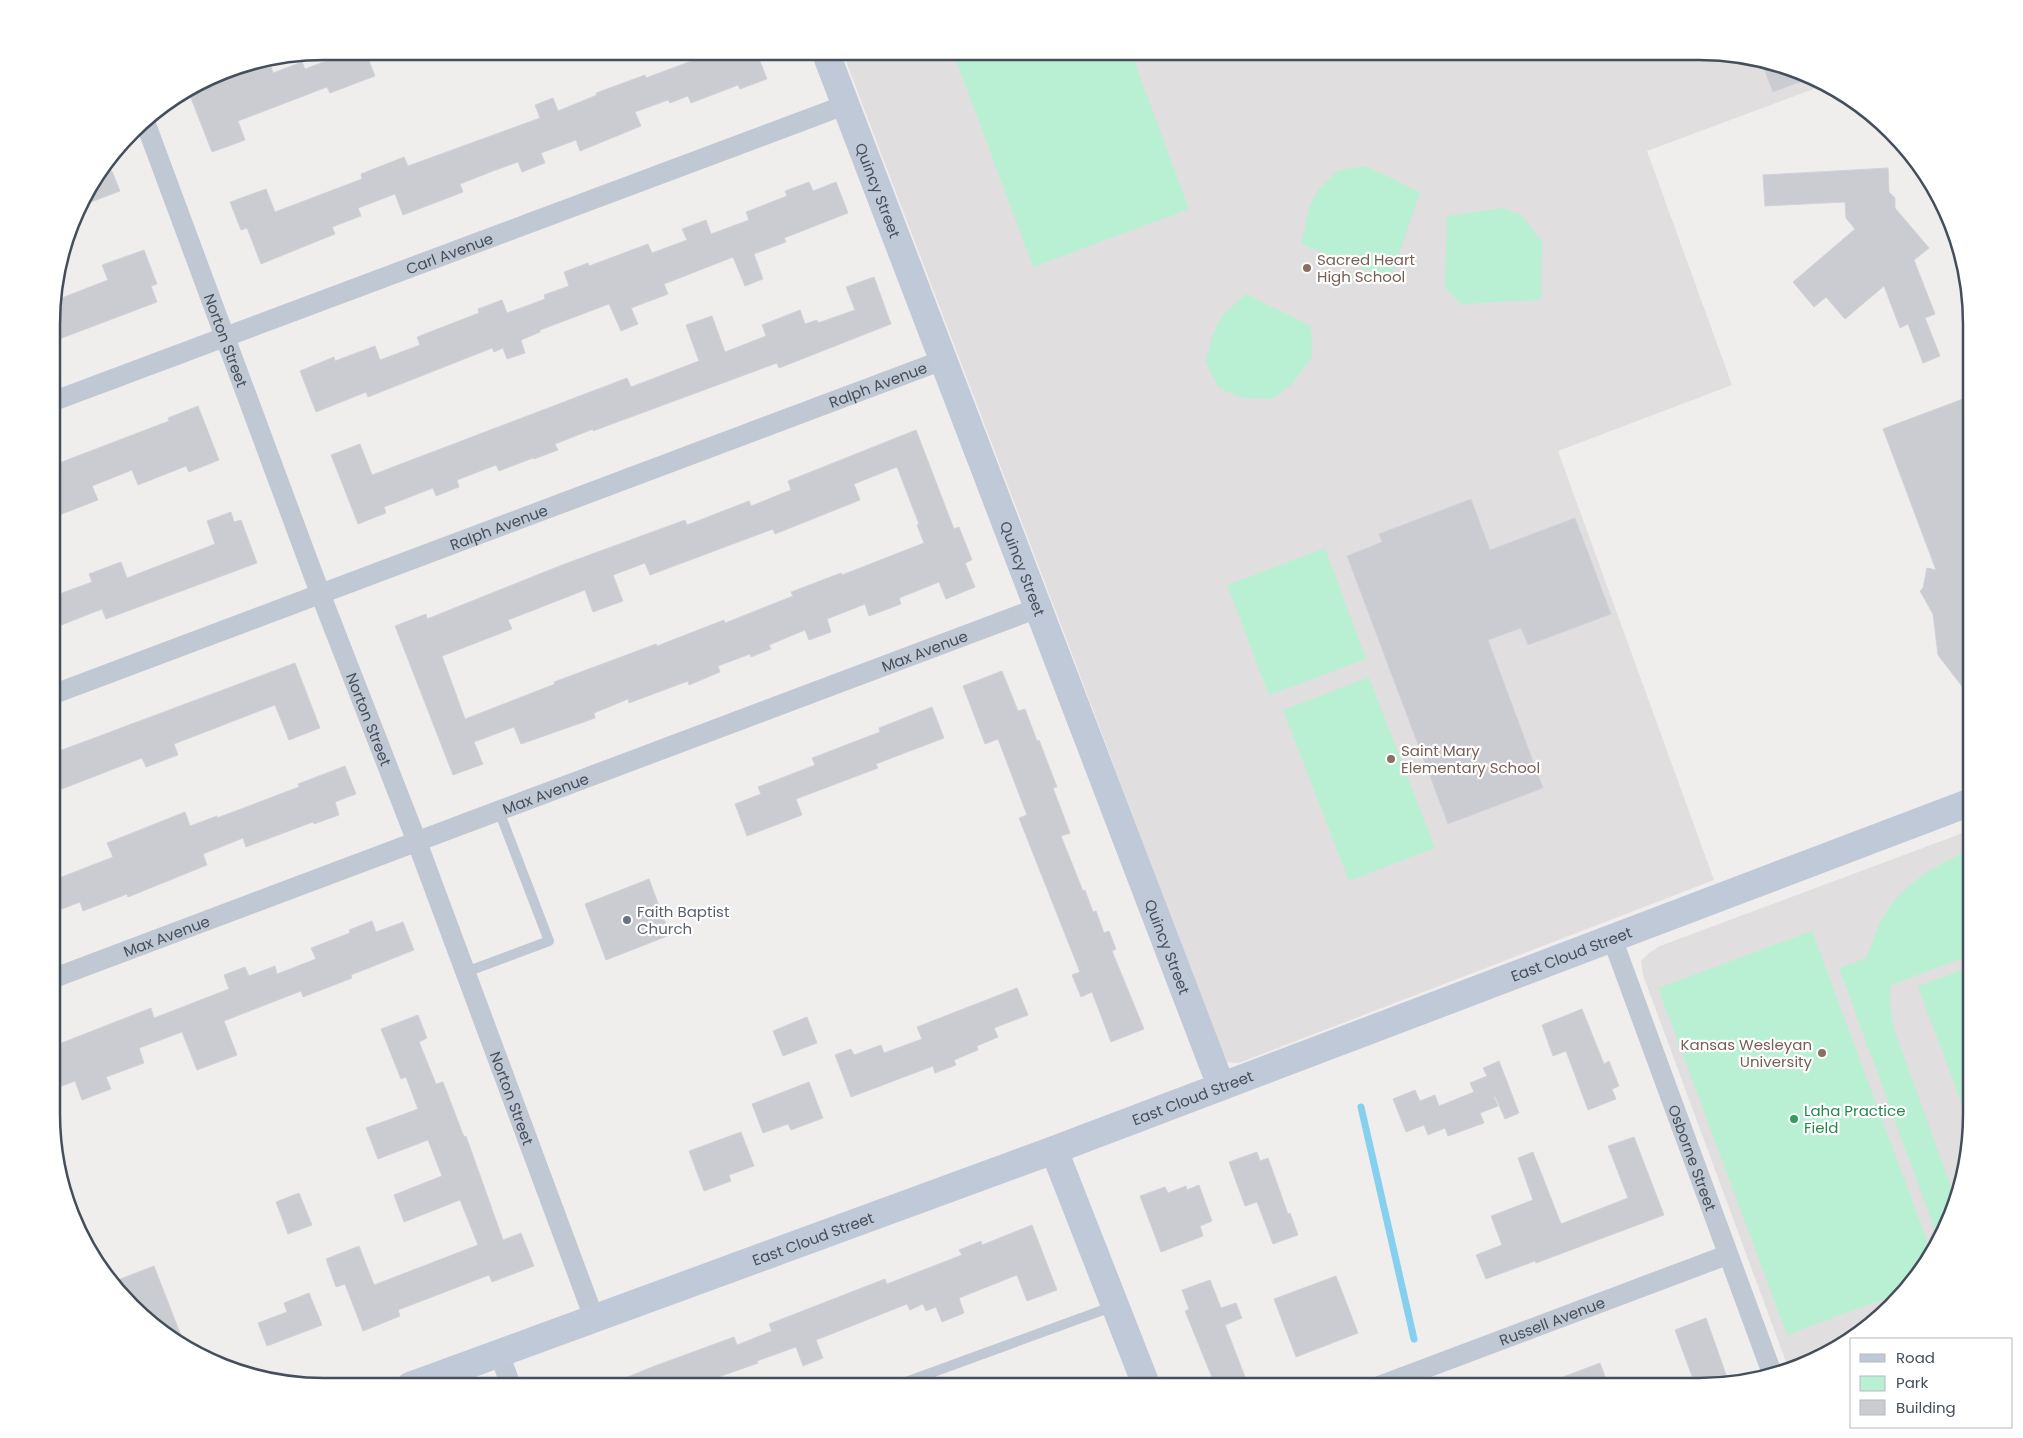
<svg xmlns="http://www.w3.org/2000/svg" width="2023" height="1438" viewBox="0 0 2023 1438" font-family="Poppins,sans-serif">
  <rect width="100%" height="100%" fill="#f0eded"/>
  <g fill="#e1dedf">
    <path d="M 842,51 L 1717,52 L 1787,66 L 1824,85 L 1647,151 L 1732,385 L 1558,451 L 1714,880 L 1239,1063 L 1227,1062 L 1221,1050 L 1066,638 Z"/>
    <path d="M 1971,830 L 1971,1132 L 1957,1202 L 1915,1280 L 1879,1319 L 1820,1359 L 1789,1370 L 1643,975 L 1641,961 L 1649,953 L 1660,946 Z"/>
  </g>
  <g fill="#b9f0d3">
    <path d="M 953,52 L 1131,52 L 1189,209 L 1033,267 Z"/>
    <path d="M 1366,166 L 1420,192 L 1393,272 L 1381,276 L 1301,244 L 1310,204 L 1319,189 L 1339,170 Z"/>
    <path d="M 1503,208 L 1522,215 L 1542,242 L 1541,300 L 1461,304 L 1445,288 L 1447,216 Z"/>
    <path d="M 1246,294 L 1311,326 L 1312,357 L 1292,384 L 1272,399 L 1243,398 L 1219,388 L 1205,362 L 1213,334 L 1222,315 Z"/>
    <path d="M 1325,548 L 1366,659 L 1269,695 L 1227,585 Z"/>
    <path d="M 1369,677 L 1435,848 L 1349,881 L 1283,710 Z"/>
    <path d="M 1971,850 L 1971,955 L 1891,985 C 1889,1000 1891,1014 1894,1029 L 1957,1203 L 1938,1238 L 1839,968 L 1866,958 C 1872,944 1876,928 1884,915 C 1903,884 1938,863 1971,850 Z"/>
    <path d="M 1812,931 L 1931,1251 L 1915,1280 L 1905,1291 L 1787,1335 L 1658,988 Z"/>
    <path d="M 1971,967 L 1971,1129 L 1918,986 Z"/>
  </g>
  <g fill="none" stroke-linecap="round" stroke-linejoin="round">
    <path stroke="#85d0ee" stroke-width="7" d="M 1361,1107 L 1414,1339"/>
  </g>
  <g fill="#caccd2" stroke="#d1d3d9" fill-rule="evenodd">
    <path d="M 352,51 L 365,51 L 375,76 L 330,93 L 327,87 L 238,121 L 245,140 L 212,152 L 189,93 L 270,64 L 273,73 L 302,62 L 305,69 Z"/>
    <path d="M 718,51 L 756,51 L 767,79 L 740,89 L 738,85 L 691,103 L 688,96 L 670,103 L 668,100 L 635,112 L 641,126 L 580,151 L 576,140 L 541,153 L 545,163 L 522,172 L 518,162 L 493,171 L 460,184 L 463,192 L 403,215 L 395,194 L 358,208 L 361,216 L 332,227 L 335,234 L 261,264 L 247,228 L 241,230 L 230,202 L 266,189 L 275,212 L 362,179 L 361,174 L 404,157 L 408,166 L 540,118 L 535,105 L 553,98 L 558,111 L 597,95 L 596,93 L 645,75 L 646,78 Z"/>
    <path d="M 1761,61 L 1787,66 L 1810,78 L 1773,92 Z"/>
    <path d="M 109,164 L 120,191 L 78,207 L 79,203 Z"/>
    <path d="M 1888,168 L 1889,192 L 1895,198 L 1895,208 L 1929,248 L 1914,260 L 1935,314 L 1925,318 L 1940,356 L 1923,363 L 1908,324 L 1900,328 L 1884,286 L 1845,319 L 1826,297 L 1814,307 L 1793,282 L 1855,229 L 1846,218 L 1845,202 L 1765,206 L 1763,175 Z"/>
    <path d="M 809,182 L 813,191 L 836,182 L 848,213 L 784,238 L 786,242 L 754,254 L 763,279 L 745,286 L 733,257 L 664,284 L 668,294 L 631,308 L 638,324 L 621,331 L 609,304 L 540,330 L 540,332 L 521,340 L 525,353 L 507,359 L 503,348 L 494,352 L 492,348 L 368,397 L 366,392 L 316,412 L 300,371 L 334,357 L 335,361 L 375,346 L 380,360 L 420,345 L 417,337 L 479,313 L 478,309 L 502,300 L 507,313 L 545,299 L 544,295 L 569,286 L 564,272 L 588,263 L 589,266 L 648,244 L 652,253 L 687,240 L 682,229 L 706,220 L 711,234 L 749,220 L 746,212 L 787,196 L 785,191 Z"/>
    <path d="M 144,250 L 157,284 L 151,286 L 157,302 L 54,341 L 54,301 L 108,280 L 102,265 Z"/>
    <path d="M 874,277 L 891,324 L 779,368 L 777,363 L 593,431 L 593,429 L 555,444 L 558,450 L 534,459 L 533,458 L 499,471 L 496,465 L 457,480 L 459,487 L 436,496 L 433,488 L 384,507 L 386,513 L 358,524 L 331,455 L 360,444 L 372,475 L 627,378 L 631,387 L 699,361 L 686,325 L 712,316 L 725,352 L 766,336 L 762,325 L 800,310 L 805,324 L 817,320 L 818,323 L 855,310 L 846,287 Z"/>
    <path d="M 1971,396 L 1971,698 L 1938,655 L 1933,614 L 1920,591 L 1923,588 L 1927,568 L 1936,570 L 1883,429 Z"/>
    <path d="M 198,406 L 219,460 L 189,472 L 186,466 L 138,485 L 132,470 L 92,486 L 98,500 L 54,517 L 54,465 L 169,421 L 168,418 Z"/>
    <path d="M 916,430 L 954,529 L 959,527 L 972,560 L 965,563 L 975,587 L 946,599 L 939,582 L 899,598 L 901,604 L 869,616 L 865,604 L 827,619 L 831,632 L 809,640 L 805,630 L 769,645 L 771,649 L 751,657 L 750,654 L 718,666 L 720,672 L 689,685 L 688,681 L 629,703 L 628,699 L 594,713 L 595,718 L 521,744 L 514,727 L 474,742 L 483,764 L 453,775 L 395,626 L 426,614 L 427,619 L 562,565 L 685,520 L 687,525 L 749,501 L 751,506 L 791,490 L 788,481 ZM 897,467 L 919,524 L 917,525 L 924,543 L 842,575 L 841,573 L 791,592 L 793,596 L 725,623 L 724,620 L 657,646 L 656,644 L 554,682 L 555,684 L 465,719 L 442,656 L 512,629 L 508,620 L 585,590 L 593,612 L 623,601 L 613,575 L 645,563 L 650,575 L 773,529 L 775,534 L 860,500 L 854,484 Z"/>
    <path d="M 1471,499 L 1490,550 L 1575,518 L 1611,614 L 1528,645 L 1521,628 L 1488,640 L 1543,788 L 1448,824 L 1347,556 L 1382,542 L 1379,534 Z"/>
    <path d="M 231,512 L 234,522 L 241,520 L 257,563 L 106,619 L 102,609 L 54,628 L 54,596 L 92,582 L 89,574 L 121,562 L 127,578 L 215,544 L 207,521 Z"/>
    <path d="M 295,663 L 320,728 L 289,740 L 275,705 L 174,744 L 178,755 L 146,767 L 142,758 L 54,792 L 54,753 Z"/>
    <path d="M 1002,671 L 1018,711 L 1025,709 L 1037,741 L 1039,740 L 1057,787 L 1053,788 L 1070,833 L 1061,836 L 1083,891 L 1085,890 L 1093,912 L 1096,911 L 1104,933 L 1109,931 L 1116,949 L 1112,951 L 1144,1029 L 1111,1042 L 1092,992 L 1081,997 L 1072,975 L 1080,972 L 1019,818 L 1027,815 L 998,739 L 985,744 L 963,686 Z"/>
    <path d="M 932,707 L 944,738 L 876,764 L 878,768 L 796,799 L 802,815 L 747,836 L 735,804 L 761,794 L 758,787 L 815,765 L 812,758 L 880,732 L 879,728 Z"/>
    <path d="M 345,766 L 356,794 L 335,802 L 339,815 L 314,824 L 313,822 L 246,847 L 243,838 L 203,854 L 207,865 L 128,897 L 127,894 L 83,911 L 80,902 L 54,912 L 54,880 L 113,857 L 107,843 L 185,812 L 190,826 L 217,816 L 217,818 L 299,787 L 298,784 Z"/>
    <path d="M 649,879 L 670,935 L 606,960 L 585,904 Z"/>
    <path d="M 372,921 L 376,932 L 403,922 L 414,950 L 351,975 L 352,978 L 303,997 L 301,991 L 224,1021 L 237,1055 L 197,1070 L 182,1032 L 139,1048 L 144,1063 L 106,1077 L 111,1089 L 82,1100 L 75,1081 L 54,1089 L 54,1046 L 151,1008 L 154,1018 L 229,989 L 224,975 L 245,967 L 249,976 L 275,966 L 277,974 L 316,959 L 311,948 L 350,933 L 349,930 Z"/>
    <path d="M 1017,988 L 1028,1015 L 994,1028 L 998,1037 L 977,1046 L 978,1050 L 954,1060 L 956,1065 L 935,1073 L 933,1066 L 851,1097 L 835,1055 L 851,1049 L 854,1055 L 881,1045 L 884,1053 L 922,1039 L 917,1027 Z"/>
    <path d="M 1582,1009 L 1604,1064 L 1609,1061 L 1619,1086 L 1612,1089 L 1616,1099 L 1588,1110 L 1566,1051 L 1553,1056 L 1542,1025 Z"/>
    <path d="M 418,1015 L 427,1038 L 419,1042 L 436,1084 L 443,1082 L 464,1137 L 466,1136 L 503,1240 L 521,1233 L 534,1266 L 492,1282 L 489,1275 L 398,1310 L 400,1316 L 363,1331 L 345,1284 L 336,1287 L 326,1259 L 359,1246 L 374,1285 L 478,1245 L 460,1200 L 404,1222 L 394,1195 L 442,1176 L 428,1140 L 378,1159 L 366,1128 L 418,1109 L 406,1077 L 401,1079 L 381,1029 Z"/>
    <path d="M 807,1017 L 817,1043 L 783,1056 L 773,1031 Z"/>
    <path d="M 1499,1061 L 1519,1113 L 1505,1119 L 1495,1096 L 1494,1097 L 1498,1106 L 1480,1113 L 1484,1123 L 1448,1136 L 1445,1128 L 1428,1135 L 1424,1125 L 1406,1132 L 1393,1099 L 1415,1090 L 1420,1101 L 1435,1095 L 1439,1106 L 1474,1092 L 1470,1083 L 1487,1076 L 1483,1068 Z"/>
    <path d="M 809,1082 L 823,1118 L 791,1130 L 788,1124 L 763,1133 L 752,1104 Z"/>
    <path d="M 741,1132 L 754,1166 L 729,1175 L 731,1181 L 704,1191 L 689,1151 Z"/>
    <path d="M 1634,1137 L 1664,1215 L 1536,1263 L 1535,1261 L 1486,1279 L 1476,1255 L 1502,1245 L 1491,1216 L 1533,1200 L 1518,1158 L 1533,1152 L 1561,1224 L 1628,1198 L 1608,1146 Z"/>
    <path d="M 1257,1152 L 1260,1161 L 1268,1158 L 1288,1214 L 1290,1213 L 1298,1235 L 1273,1244 L 1257,1202 L 1245,1206 L 1229,1162 Z"/>
    <path d="M 1199,1185 L 1212,1221 L 1200,1226 L 1203,1236 L 1161,1252 L 1140,1196 L 1165,1187 L 1168,1193 L 1186,1186 L 1187,1190 Z"/>
    <path d="M 299,1193 L 312,1225 L 288,1234 L 276,1202 Z"/>
    <path d="M 1032,1225 L 1057,1290 L 1027,1301 L 1017,1275 L 959,1298 L 964,1313 L 942,1322 L 936,1307 L 926,1311 L 923,1304 L 910,1310 L 907,1304 L 816,1340 L 823,1358 L 803,1366 L 796,1347 L 757,1361 L 758,1363 L 693,1386 L 606,1386 L 652,1367 L 734,1337 L 737,1345 L 772,1331 L 769,1324 L 885,1279 L 887,1284 L 962,1255 L 959,1250 L 981,1241 L 982,1245 Z"/>
    <path d="M 154,1266 L 185,1346 L 158,1330 L 115,1281 Z"/>
    <path d="M 1336,1276 L 1358,1333 L 1296,1357 L 1274,1299 Z"/>
    <path d="M 1210,1280 L 1221,1308 L 1236,1303 L 1242,1318 L 1225,1325 L 1247,1382 L 1234,1387 L 1216,1387 L 1185,1311 L 1189,1309 L 1182,1290 Z"/>
    <path d="M 309,1293 L 322,1325 L 267,1346 L 258,1323 L 287,1312 L 284,1303 Z"/>
    <path d="M 1706,1318 L 1729,1383 L 1696,1387 L 1675,1330 Z"/>
    <path d="M 1600,1363 L 1609,1387 L 1542,1387 L 1542,1385 Z"/>
  </g>
  <g fill="none" stroke-linecap="round" stroke-linejoin="round">
    <g stroke="#c0c8d3" stroke-width="10">
      <path d="M 466,972 L 549,941 L 499,811"/>
      <path d="M 895,1386 L 1114,1306"/>
    </g>
    <g stroke="#c0c8d3" stroke-width="20">
      <path id="s1" d="M 144,119 L 320,593 L 417,842 L 594,1318"/>
      <path id="s2" d="M 54,401 L 845,105"/>
      <path id="s3" d="M 54,694 L 943,360"/>
      <path id="s4" d="M 1612,938 L 1773,1376"/>
      <path id="s5" d="M 54,978 L 1038,608"/>
      <path d="M 499,1353 L 511,1386"/>
      <path id="s6" d="M 1376,1387 L 1727,1255"/>
    </g>
    <g stroke="#bfc9d7" stroke-width="28">
      <path id="s7" d="M 825,51 L 1221,1086"/>
      <path d="M 1054,1150 L 1147,1387"/>
      <path id="s8" d="M 410,1386 L 1054,1150 L 1971,802"/>
    </g>
  </g>
  <g fill="#8d6e63" stroke="#fff" stroke-width="2">
    <circle cx="1307" cy="268" r="5"/>
    <circle cx="1391" cy="759" r="5"/>
    <circle cx="1822" cy="1053" r="5"/>
  </g>
  <circle fill="#6b7280" stroke="#fff" stroke-width="2" cx="627" cy="920" r="5"/>
  <circle fill="#2e9e5b" stroke="#fff" stroke-width="2" cx="1794" cy="1119" r="5"/>
  <g text-anchor="middle" dominant-baseline="central" stroke-width="4.5" stroke-linejoin="round" paint-order="stroke">
    <g font-size="15" fill="#454f5b" stroke="#fff">
      <text stroke="none"><textPath href="#s7" startOffset="149">Quincy Street</textPath></text>
      <text stroke="none"><textPath href="#s2" startOffset="422">Carl Avenue</textPath></text>
      <text stroke="none"><textPath href="#s1" startOffset="236">Norton Street</textPath></text>
      <text stroke="none"><textPath href="#s3" startOffset="880">Ralph Avenue</textPath></text>
      <text stroke="none"><textPath href="#s3" startOffset="475">Ralph Avenue</textPath></text>
      <text stroke="none"><textPath href="#s7" startOffset="554">Quincy Street</textPath></text>
      <text stroke="none"><textPath href="#s5" startOffset="930">Max Avenue</textPath></text>
      <text stroke="none"><textPath href="#s1" startOffset="641">Norton Street</textPath></text>
      <text stroke="none"><textPath href="#s5" startOffset="525">Max Avenue</textPath></text>
      <text stroke="none"><textPath href="#s5" startOffset="120">Max Avenue</textPath></text>
      <text stroke="none"><textPath href="#s7" startOffset="959">Quincy Street</textPath></text>
      <text stroke="none"><textPath href="#s8" startOffset="1239">East Cloud Street</textPath></text>
      <text stroke="none"><textPath href="#s8" startOffset="834">East Cloud Street</textPath></text>
      <text stroke="none"><textPath href="#s1" startOffset="1046">Norton Street</textPath></text>
      <text stroke="none"><textPath href="#s4" startOffset="234">Osborne Street</textPath></text>
      <text stroke="none"><textPath href="#s8" startOffset="429">East Cloud Street</textPath></text>
      <text stroke="none"><textPath href="#s6" startOffset="188">Russell Avenue</textPath></text>
    </g>
    <g font-size="15" fill="#785e54" stroke="#fff" text-anchor="start">
      <text x="1317" y="259">Sacred Heart<tspan x="1317" dy="17">High School</tspan></text>
      <text x="1401" y="750">Saint Mary<tspan x="1401" dy="17">Elementary School</tspan></text>
      <text x="1812" y="1044" text-anchor="end">Kansas Wesleyan<tspan x="1812" dy="17">University</tspan></text>
    </g>
    <g font-size="15" fill="#5b616d" stroke="#fff" text-anchor="start">
      <text x="637" y="911">Faith Baptist<tspan x="637" dy="17">Church</tspan></text>
    </g>
    <g font-size="15" fill="#27864d" stroke="#fff" text-anchor="start">
      <text x="1804" y="1110">Laha Practice<tspan x="1804" dy="17">Field</tspan></text>
    </g>
  </g>
  <path d="M0 0H2023V1438H0ZM324 60H1699A264 264 0 0 1 1963 324V1114A264 264 0 0 1 1699 1378H324A264 264 0 0 1 60 1114V324A264 264 0 0 1 324 60Z" fill="#fff" fill-rule="evenodd"/>
  <path fill="none" stroke="#454f5b" stroke-width="2.5" d="M324 60H1699A264 264 0 0 1 1963 324V1114A264 264 0 0 1 1699 1378H324A264 264 0 0 1 60 1114V324A264 264 0 0 1 324 60Z"/>
  <rect x="1850" y="1338" width="162" height="90" fill="#ffffff" stroke="#b5b9bd"/>
  <rect x="1860" y="1354" width="25" height="8" fill="#bfc9d7" stroke="#b5b9bd"/>
  <text x="1896" y="1363" font-size="15" fill="#454f5b">Road</text>
  <rect x="1860" y="1376" width="25" height="15" fill="#b9f0d3" stroke="#b5b9bd"/>
  <text x="1896" y="1388" font-size="15" fill="#454f5b">Park</text>
  <rect x="1860" y="1400" width="25" height="15" fill="#caccd2" stroke="#b5b9bd"/>
  <text x="1896" y="1413" font-size="15" fill="#454f5b">Building</text>
</svg>
